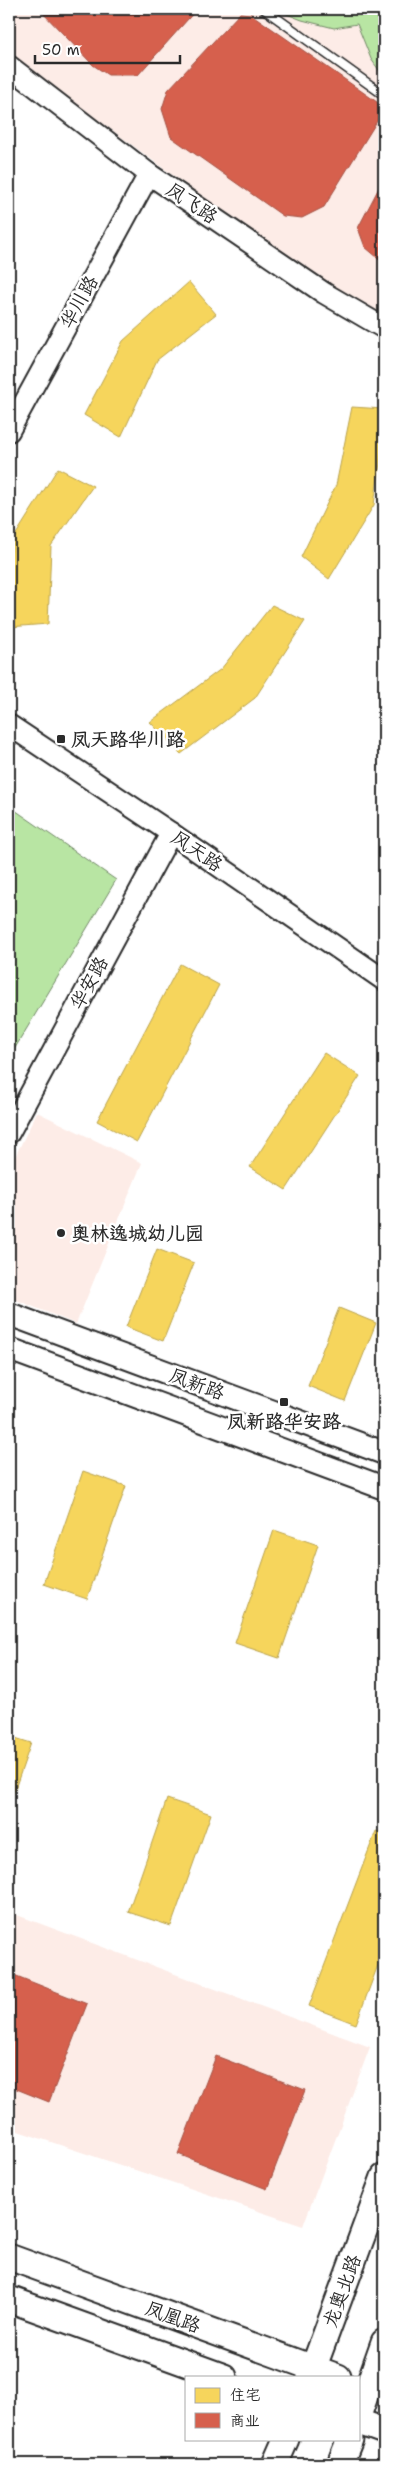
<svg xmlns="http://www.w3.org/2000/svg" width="393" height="2473" viewBox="0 0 393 2473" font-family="'Shantell Sans','LXGW WenKai TC',sans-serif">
  <rect width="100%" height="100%" fill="#fff"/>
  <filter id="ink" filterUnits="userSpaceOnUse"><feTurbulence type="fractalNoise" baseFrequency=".02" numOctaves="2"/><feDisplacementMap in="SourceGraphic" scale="10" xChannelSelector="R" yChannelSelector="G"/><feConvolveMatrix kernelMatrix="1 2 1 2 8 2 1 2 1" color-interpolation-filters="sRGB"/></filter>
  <g filter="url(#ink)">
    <g fill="#fdece7">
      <path d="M 9,9 L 384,9 L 384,314 L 309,276 L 9,54 Z"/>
      <path d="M 37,1112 L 142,1163 L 76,1324 L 9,1297 L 9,1169 Z"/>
      <path d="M 9,1912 L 370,2047 L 303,2226 L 9,2128 Z"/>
    </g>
    <g fill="#b8e5a3" stroke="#728867">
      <path d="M 274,9 L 384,9 L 384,77 L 371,59 L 357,24 L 334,28 L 302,20 Z"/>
      <path d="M 9,806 L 116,880 L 9,1058 Z"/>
    </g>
    <g fill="#f6d55c" stroke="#b9a24d">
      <path d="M 189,282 L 216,314 L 157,360 L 121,437 L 84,415 L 123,341 Z"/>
      <path d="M 352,407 L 384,409 L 384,434 L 374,505 L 329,579 L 301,557 L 336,485 Z"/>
      <path d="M 58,468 L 93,486 L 51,546 L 48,624 L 9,627 L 9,573 L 13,539 Z"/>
      <path d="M 272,605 L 305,621 L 255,698 L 181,754 L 150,722 L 221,669 Z"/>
      <path d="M 180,964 L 219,985 L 137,1142 L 97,1121 Z"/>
      <path d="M 324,1053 L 360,1076 L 286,1190 L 250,1167 Z"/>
      <path d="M 157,1249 L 194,1263 L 163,1341 L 126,1327 Z"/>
      <path d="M 339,1308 L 376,1323 L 345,1401 L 308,1386 Z"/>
      <path d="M 83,1471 L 126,1486 L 87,1599 L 44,1584 Z"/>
      <path d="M 274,1530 L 318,1545 L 279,1658 L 235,1643 Z"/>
      <path d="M 9,1736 L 31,1743 L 9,1806 Z"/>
      <path d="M 167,1799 L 211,1814 L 171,1926 L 128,1912 Z"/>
      <path d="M 376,1831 L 384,1834 L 384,1949 L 356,2024 L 309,2006 Z"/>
    </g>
    <g fill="#d6604d" stroke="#a35043">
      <path d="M 39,9 L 197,9 L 138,75 L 108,75 L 93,65 Z"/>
      <path d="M 240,13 L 251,14 L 377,102 L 382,113 L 324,207 L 302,218 L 283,216 L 171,137 L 162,109 L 168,90 Z"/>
      <path d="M 384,178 L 384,263 L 365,247 L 358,228 Z"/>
      <path d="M 9,1973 L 87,2004 L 49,2102 L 9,2086 Z"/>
      <path d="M 216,2056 L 305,2090 L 267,2189 L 178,2154 Z"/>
    </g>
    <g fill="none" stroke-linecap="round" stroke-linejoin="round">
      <defs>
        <path id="service" d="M 264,9 L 384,95"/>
        <g id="tertiary">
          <path d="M 9,66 L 149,174 L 324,293 L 384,328"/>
          <path d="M 9,431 L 149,174"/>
          <path d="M 9,725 L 171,833 L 384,980"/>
          <path d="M 9,1133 L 171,833"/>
        </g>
        <g id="secondary">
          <path d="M 9,1314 L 384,1453"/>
          <path d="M 9,1349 L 384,1488"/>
        </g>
        <g id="primary">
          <path d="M 9,2257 L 338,2377"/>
          <path d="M 9,2299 L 224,2377"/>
          <path d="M 310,2377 L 384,2177"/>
          <path d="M 359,2413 L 384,2342"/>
          <path d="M 359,2422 L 384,2431"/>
          <path d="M 275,2464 L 286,2439"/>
          <path d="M 340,2464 L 350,2439"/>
        </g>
      </defs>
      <use href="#service" stroke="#2b2b2b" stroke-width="11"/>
      <use href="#tertiary" stroke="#2b2b2b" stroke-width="24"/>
      <use href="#secondary" stroke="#2b2b2b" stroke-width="26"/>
      <use href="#primary" stroke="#2b2b2b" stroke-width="29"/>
      <use href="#service" stroke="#fff" stroke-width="8"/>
      <use href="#tertiary" stroke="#fff" stroke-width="20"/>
      <use href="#secondary" stroke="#fff" stroke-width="22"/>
      <use href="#primary" stroke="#fff" stroke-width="25"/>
    </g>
  </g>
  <g fill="#2b2b2b" stroke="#fff" stroke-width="2">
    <rect x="56" y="734" width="10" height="10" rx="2.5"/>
    <circle cx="61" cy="1233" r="5"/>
    <rect x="279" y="1397" width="10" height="10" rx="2.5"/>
  </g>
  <g text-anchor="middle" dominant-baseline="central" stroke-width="5" stroke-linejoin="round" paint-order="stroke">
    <g font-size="19" fill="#2b2b2b" stroke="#fff">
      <text transform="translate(192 203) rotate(34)">凤飞路</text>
      <text transform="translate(79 302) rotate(-61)">华川路</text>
      <text transform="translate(197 851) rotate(34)">风天路</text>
      <text transform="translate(89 983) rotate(-61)">华安路</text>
      <text transform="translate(197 1384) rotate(20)">凤新路</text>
      <text transform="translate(342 2291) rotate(-70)">龙奥北路</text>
      <text transform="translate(173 2317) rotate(20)">凤凰路</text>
    </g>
    <g font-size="19" font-weight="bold" fill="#2b2b2b" stroke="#fff" text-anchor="start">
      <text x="71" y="739">凤天路华川路</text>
      <text x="71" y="1233">奥林逸城幼儿园</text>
      <text x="284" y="1421" text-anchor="middle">凤新路华安路</text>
    </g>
  </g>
  <rect width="393" height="2473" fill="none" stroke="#fff" stroke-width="30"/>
  <rect x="15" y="15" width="363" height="2443" fill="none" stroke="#2b2b2b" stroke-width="2" filter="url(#ink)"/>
  <rect x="185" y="2376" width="175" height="65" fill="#ffffff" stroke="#aaaaaa"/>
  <rect x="195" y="2388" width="25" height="15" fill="#f6d55c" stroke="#aaaaaa"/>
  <text x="230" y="2400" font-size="15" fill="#2b2b2b">住宅</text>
  <rect x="195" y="2413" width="25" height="15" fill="#d6604d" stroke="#aaaaaa"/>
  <text x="230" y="2426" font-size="15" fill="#2b2b2b">商业</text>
  <path d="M35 55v8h145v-8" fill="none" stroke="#2b2b2b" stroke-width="2.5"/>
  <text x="42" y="55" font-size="15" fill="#2b2b2b" stroke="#ffffff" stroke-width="4" paint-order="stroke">50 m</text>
</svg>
